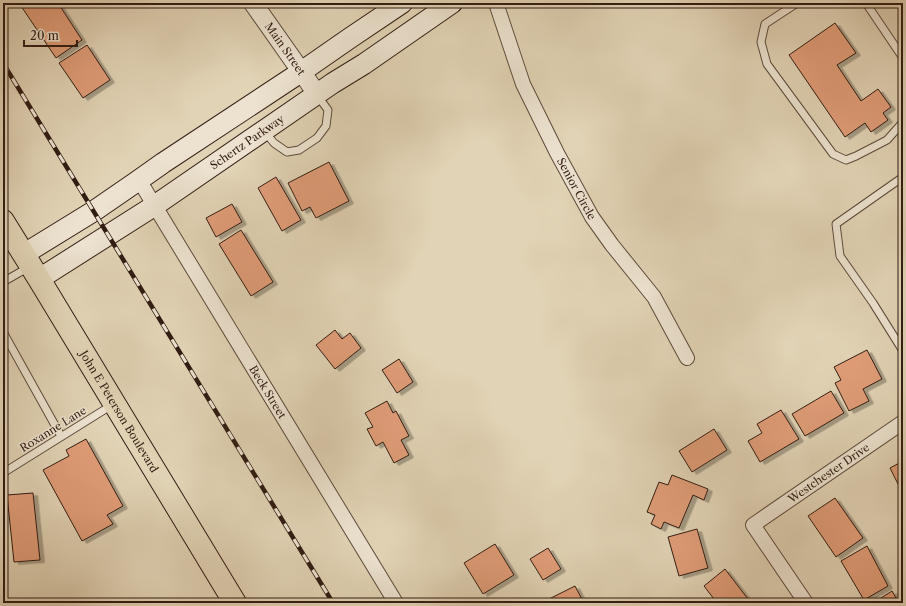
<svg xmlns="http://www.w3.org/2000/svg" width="906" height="606" viewBox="0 0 906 606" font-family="'Libre Caslon Text',serif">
  <defs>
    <filter id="shadow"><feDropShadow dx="4.5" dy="2.5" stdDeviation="0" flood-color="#0004"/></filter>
  </defs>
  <rect width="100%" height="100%" fill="#e1d3b5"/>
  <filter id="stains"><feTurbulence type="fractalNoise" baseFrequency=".005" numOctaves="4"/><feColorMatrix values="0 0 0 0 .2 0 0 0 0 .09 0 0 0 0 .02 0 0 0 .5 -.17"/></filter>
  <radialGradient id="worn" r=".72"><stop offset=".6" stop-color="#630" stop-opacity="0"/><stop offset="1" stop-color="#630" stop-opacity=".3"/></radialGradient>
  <g fill="#e09d78" stroke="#311c13" filter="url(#shadow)">
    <path d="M 19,3 L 58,3 L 82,40 L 56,58 Z"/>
    <path d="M 835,23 L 856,53 L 837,65 L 861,101 L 878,89 L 891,107 L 883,113 L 888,120 L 871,132 L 865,123 L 845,137 L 789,55 Z"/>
    <path d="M 87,45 L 110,80 L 83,98 L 59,63 Z"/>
    <path d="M 329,162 L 349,201 L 316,218 L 310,207 L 302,211 L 288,183 Z"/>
    <path d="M 276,177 L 301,220 L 282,231 L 258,188 Z"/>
    <path d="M 232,204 L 242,222 L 216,237 L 206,218 Z"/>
    <path d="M 241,230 L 273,282 L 251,296 L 219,244 Z"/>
    <path d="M 335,330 L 342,339 L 350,333 L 361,348 L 335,369 L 316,345 Z"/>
    <path d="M 867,350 L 882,379 L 863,389 L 869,401 L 849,411 L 835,383 L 841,380 L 834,367 Z"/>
    <path d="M 399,359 L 413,382 L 397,393 L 382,370 Z"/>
    <path d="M 831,391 L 844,413 L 805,436 L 792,414 Z"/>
    <path d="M 387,401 L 393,413 L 396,411 L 409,436 L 401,440 L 409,455 L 394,463 L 383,442 L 376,446 L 367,429 L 373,427 L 365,413 Z"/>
    <path d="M 781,410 L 799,439 L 760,462 L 748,441 L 762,433 L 757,424 Z"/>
    <path d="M 714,429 L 727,450 L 692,472 L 679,451 Z"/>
    <path d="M 86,439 L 123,506 L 107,515 L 113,524 L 82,541 L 43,470 L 69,456 L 66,450 Z"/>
    <path d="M 903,461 L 903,494 L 890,468 Z"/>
    <path d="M 672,475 L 708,489 L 704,500 L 693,495 L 679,528 L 664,522 L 661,529 L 651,524 L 655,515 L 647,512 L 659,482 L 668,485 Z"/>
    <path d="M 33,493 L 40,560 L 14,562 L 7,495 Z"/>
    <path d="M 835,498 L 863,538 L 836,557 L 808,516 Z"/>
    <path d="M 697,529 L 708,568 L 679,576 L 668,537 Z"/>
    <path d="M 495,544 L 514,575 L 483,594 L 464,563 Z"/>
    <path d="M 867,546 L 888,586 L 864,600 L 841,561 Z"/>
    <path d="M 548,548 L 561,569 L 543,580 L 530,559 Z"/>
    <path d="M 725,569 L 751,603 L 717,603 L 704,586 Z"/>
    <path d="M 575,586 L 584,603 L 546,603 L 545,601 Z"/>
    <path d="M 892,591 L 899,603 L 873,603 Z"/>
  </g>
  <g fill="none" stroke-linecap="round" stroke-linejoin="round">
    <defs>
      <g id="service">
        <path d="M 797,3 L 765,24 L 761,42 L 767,64 L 833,154 L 846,160 L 856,156 L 887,140 L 903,122"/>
        <path d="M 866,3 L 903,58"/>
        <path d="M 265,132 L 274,143 L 287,152 L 299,150 L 317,138 L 326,126 L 328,110 L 317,95"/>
        <path d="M 903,177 L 836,224 L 840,256 L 873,303 L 903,351"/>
        <path d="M 3,282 L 29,267"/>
        <path d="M 3,332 L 61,436"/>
        <path d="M 3,473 L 112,405"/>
      </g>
      <g id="minor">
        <path id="s1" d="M 496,3 L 523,84 L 557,153 L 592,217 L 612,245 L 654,297 L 687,358"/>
        <path id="s2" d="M 139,180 L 396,603"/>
        <path id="s3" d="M 806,603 L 753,525 L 903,422"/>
      </g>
      <g id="tertiary">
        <path id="s4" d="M 253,3 L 317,94"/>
      </g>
      <g id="secondary">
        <path d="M 24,254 L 94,211 L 139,180 L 163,163 L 301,72 L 350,38 L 402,3"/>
        <path id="s5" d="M 39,279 L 154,206 L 333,83 L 364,64 L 452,3"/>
      </g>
      <g id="primary">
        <path id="s6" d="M 3,221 L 39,279 L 235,603"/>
      </g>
    </defs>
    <use href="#service" stroke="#5d4a3c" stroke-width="9"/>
    <use href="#minor" stroke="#5d4a3c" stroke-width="16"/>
    <use href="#tertiary" stroke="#5d4a3c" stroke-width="20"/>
    <use href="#secondary" stroke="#311c13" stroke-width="22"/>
    <use href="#primary" stroke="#311c13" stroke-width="24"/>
    <use href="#service" stroke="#ece2cf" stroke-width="7"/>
    <use href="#minor" stroke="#ece2cf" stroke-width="14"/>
    <use href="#tertiary" stroke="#ece2cf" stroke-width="18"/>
    <use href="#secondary" stroke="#ece2cf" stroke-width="20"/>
    <use href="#primary" stroke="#e1d3b5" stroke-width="22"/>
    <defs>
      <path id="rail" d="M 3,63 L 333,603"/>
    </defs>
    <use href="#rail" stroke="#311c13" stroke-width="4.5"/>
    <use href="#rail" stroke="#ece2cf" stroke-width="3" stroke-dasharray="9" stroke-linecap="butt"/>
  </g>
  <g text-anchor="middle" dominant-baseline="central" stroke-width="3" stroke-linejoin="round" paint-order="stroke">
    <g font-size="11" fill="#311c13" stroke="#ece2cf">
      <text stroke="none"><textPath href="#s4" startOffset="56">Main Street</textPath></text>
      <text stroke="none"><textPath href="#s5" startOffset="249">Schertz Parkway</textPath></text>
      <text stroke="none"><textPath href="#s1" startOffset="203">Senior Circle</textPath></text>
      <text stroke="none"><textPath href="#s2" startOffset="248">Beck Street</textPath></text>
      <text stroke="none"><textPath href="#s6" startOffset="223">John E Peterson Boulevard</textPath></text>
      <text transform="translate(53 429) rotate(-32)">Roxanne Lane</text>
      <text stroke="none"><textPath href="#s3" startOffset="186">Westchester Drive</textPath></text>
    </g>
  </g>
  <rect width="906" height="606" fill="none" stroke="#e1d3b5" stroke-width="16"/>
  <rect x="4" y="4" width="898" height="598" fill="none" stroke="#311c13" stroke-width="2"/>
  <rect x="8" y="8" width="890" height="590" fill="none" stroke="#311c13"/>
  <path d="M24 40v6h53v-6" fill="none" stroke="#311c13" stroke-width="2"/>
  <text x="30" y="40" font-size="12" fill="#311c13" stroke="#ece2cf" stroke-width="3" paint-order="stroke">20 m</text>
  <rect width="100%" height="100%" filter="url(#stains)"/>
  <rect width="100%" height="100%" fill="url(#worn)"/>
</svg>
